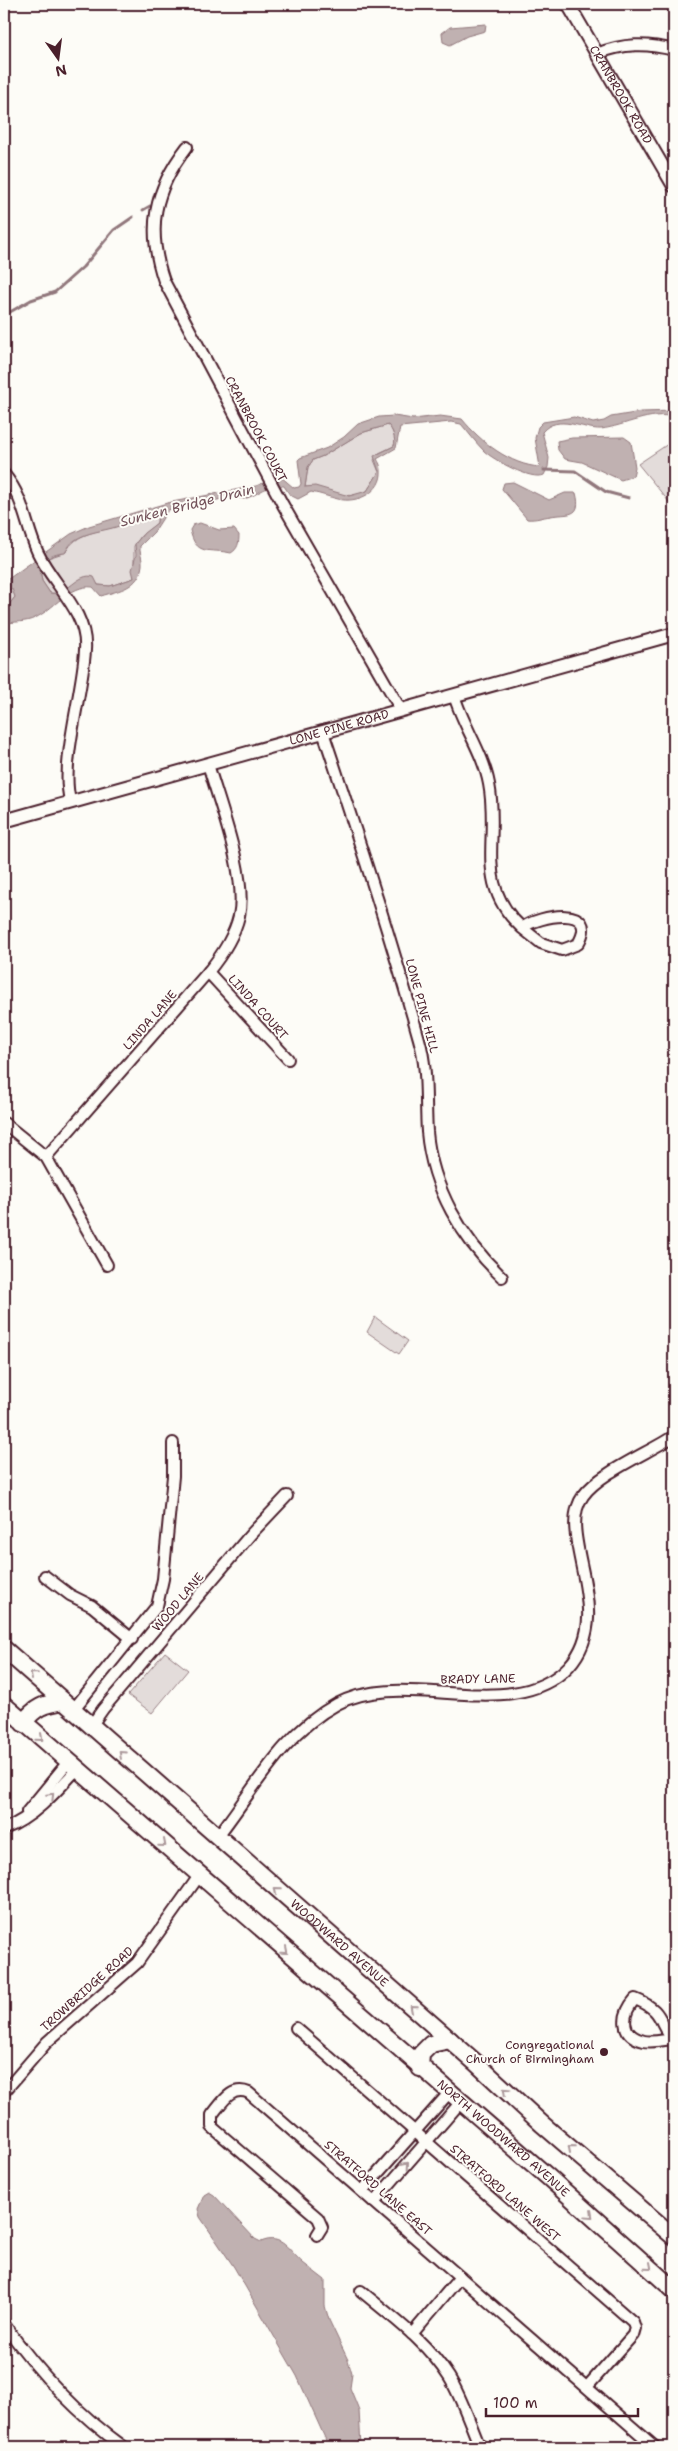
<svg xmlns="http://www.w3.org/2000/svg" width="678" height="2451" viewBox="0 0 678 2451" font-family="'Shantell Sans',sans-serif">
  <rect width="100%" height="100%" fill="#fdfcf7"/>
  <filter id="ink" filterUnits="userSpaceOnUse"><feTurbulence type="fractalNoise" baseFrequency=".02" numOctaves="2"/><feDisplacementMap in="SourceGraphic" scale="10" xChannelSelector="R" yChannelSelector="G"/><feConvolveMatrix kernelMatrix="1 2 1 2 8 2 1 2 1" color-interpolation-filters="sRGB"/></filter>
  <g filter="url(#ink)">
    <g fill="#e3dcda" stroke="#967e82">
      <path d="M 388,425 C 393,430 396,439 394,446 L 379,453 L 374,460 L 379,472 L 367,491 C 346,503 326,487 305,487 L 308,467 L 313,460 L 323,456 L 361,433 Z"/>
      <path d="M 674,440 L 674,508 L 638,464 Z"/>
      <path d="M 158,512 L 157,523 L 141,536 L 134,546 L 134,578 L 110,586 L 98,585 L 95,581 C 84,584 60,595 50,593 L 42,581 L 40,570 L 48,558 L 66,552 C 76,532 99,532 117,526 C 131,522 143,516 158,512 Z"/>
      <path d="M 9,588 L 13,590 L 15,597 L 4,611 L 4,591 Z"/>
      <path d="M 375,1317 L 408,1341 L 399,1354 L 367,1332 Z"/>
      <path d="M 165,1652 L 188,1670 L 152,1713 L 128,1695 Z"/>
    </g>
    <g fill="#c0b1b1" stroke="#91777b" fill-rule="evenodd">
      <path d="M 486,24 L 485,31 L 467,36 L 450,45 L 443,42 L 442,33 L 450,27 Z"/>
      <path d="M 674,411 L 674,417 C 650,411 625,426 601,429 C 583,430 558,413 542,432 L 549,458 L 548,467 L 544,475 C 531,481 494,460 484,451 C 475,442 469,433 461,424 L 451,422 L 400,427 L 396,448 L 377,459 C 379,462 381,466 381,470 C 383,492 357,504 338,499 C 329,497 321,494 311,492 L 298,499 L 290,495 L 284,486 C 267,483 259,495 244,499 L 232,497 L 168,510 L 154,532 L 140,546 C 139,552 143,559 142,565 C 139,588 120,590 101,596 L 93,587 C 70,584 53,610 35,618 C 25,623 14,621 4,624 L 4,611 L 15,597 L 12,589 L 4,591 L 4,582 L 71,534 L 89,526 L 167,503 L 256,486 L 280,476 L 294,488 L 299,487 L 301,484 L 298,460 L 300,458 L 327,448 L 344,437 L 358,424 L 379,417 L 394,416 L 413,419 L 440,416 L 462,419 C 481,442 510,465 540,467 L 535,438 L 538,427 L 543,422 L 574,417 L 593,423 L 604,421 L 611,417 L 641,412 ZM 388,425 C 393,430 396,439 394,446 L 374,456 L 379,472 L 367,491 L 349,496 L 315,486 L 305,487 L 308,467 L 313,460 L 323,456 L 361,433 ZM 158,513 L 157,523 L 144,533 L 135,544 L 136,555 L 132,570 L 134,578 L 110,586 L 98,585 L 94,577 C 78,571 67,597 50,593 L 42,581 L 40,570 C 45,558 52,554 65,553 C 68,548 70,543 75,540 C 87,532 103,531 116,527 C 130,522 142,515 158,513 Z"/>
      <path d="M 624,437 L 631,442 L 635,467 L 633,476 L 621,480 L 582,462 L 565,459 L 558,450 L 557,441 L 572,438 Z"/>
      <path d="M 513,482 L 549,500 L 565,493 L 576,493 C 583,519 566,513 551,516 C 542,517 536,520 527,519 L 502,489 L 504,483 Z"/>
      <path d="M 200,523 L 219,530 L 234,529 L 239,535 C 239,543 238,549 231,553 C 209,548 196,557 190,530 L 193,525 Z"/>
      <path d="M 209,2192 L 214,2195 L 255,2239 L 261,2242 C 282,2233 289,2251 303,2263 C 310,2269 318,2274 325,2280 L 325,2306 L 329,2320 L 348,2360 L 352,2374 L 350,2388 L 359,2410 L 361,2447 L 329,2447 L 297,2376 L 234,2267 L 200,2217 L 198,2209 L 204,2195 Z"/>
    </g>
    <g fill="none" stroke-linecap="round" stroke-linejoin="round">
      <g stroke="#91777b" stroke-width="3">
        <path d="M 143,210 L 150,206"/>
        <path d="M 10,312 L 31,300 L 55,292 L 83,267 L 114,230 L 133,217"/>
        <path d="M 544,470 L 575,471 L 606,492 L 629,498"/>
      </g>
      <defs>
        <g id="minor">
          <path d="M 597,54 C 623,43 647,43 674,50"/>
          <path d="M 187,147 C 154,190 146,229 164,281 L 283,505 L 401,710"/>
          <path d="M 4,474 C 25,499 25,525 38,553 C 53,585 88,612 85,650 C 83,692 60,763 70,800"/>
          <path d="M 454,695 C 463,726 483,752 489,784 C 500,840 473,883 522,928 C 539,915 601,904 578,944 L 562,950 L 541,943 L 522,928"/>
          <path d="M 323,732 C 357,833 390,935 419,1039 C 428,1069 425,1101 427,1132 C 432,1188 462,1239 502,1277"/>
          <path d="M 208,972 L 288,1059"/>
          <path d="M 4,1123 L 46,1157 L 107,1265"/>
          <path d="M 46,1157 L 208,972 C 222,955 234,937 239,916 C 248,877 219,803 208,764"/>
          <path d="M 45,1576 L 70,1595 L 92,1606 L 132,1639"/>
          <path d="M 73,1710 L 157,1606 L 163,1579 L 173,1476 L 173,1443"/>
          <path d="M 91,1726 L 103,1709 L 251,1534 L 287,1496"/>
          <path d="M 27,1812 L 68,1762"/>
          <path d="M 4,1829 C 33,1818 56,1792 77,1769"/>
          <path d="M 217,1837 C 254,1790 282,1734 337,1704 C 405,1667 513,1726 569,1666 C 618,1612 554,1535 583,1496 C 599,1473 650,1452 674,1436"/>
          <path d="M 296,2028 L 633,2322 L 635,2328 L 633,2335 L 587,2387"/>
          <path d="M 672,2039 C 663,2040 653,2043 644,2041 C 619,2035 622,2014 635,1999 C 666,2011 657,2023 674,2041"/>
          <path d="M 4,2092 L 47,2042 L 137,1963 L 199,1876"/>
          <path d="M 362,2191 L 449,2093"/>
          <path d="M 374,2202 L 460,2103"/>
          <path d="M 317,2235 L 322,2227 L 318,2218 L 212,2127 L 212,2115 C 222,2103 231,2085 249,2093 L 655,2447"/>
          <path d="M 361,2291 C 392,2317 427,2342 449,2377 C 462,2398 470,2424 480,2447"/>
          <path d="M 4,2324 C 38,2372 76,2413 124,2447"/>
          <path d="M 412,2334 L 460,2277"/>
        </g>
        <g id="tertiary">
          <path id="s1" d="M 568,4 L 674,186"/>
          <path id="s2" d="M 4,821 L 674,634"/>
        </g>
        <g id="primary">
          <path id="s3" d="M 4,1649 L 475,2062 L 542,2124 L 674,2237"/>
          <path id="s4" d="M 4,1705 L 547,2176 L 674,2290"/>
          <path d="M 23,1723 C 35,1707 44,1704 63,1701"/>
          <path d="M 420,2068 L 421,2054 L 431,2044 L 450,2040"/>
        </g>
      </defs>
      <use href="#minor" stroke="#4a1f2b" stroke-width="14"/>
      <use href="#tertiary" stroke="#4a1f2b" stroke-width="16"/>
      <use href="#primary" stroke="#4a1f2b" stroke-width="20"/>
      <use href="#minor" stroke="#fdfcf7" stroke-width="10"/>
      <use href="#tertiary" stroke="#fdfcf7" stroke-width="12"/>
      <use href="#primary" stroke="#fdfcf7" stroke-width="16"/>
    </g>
    <defs><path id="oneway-chevron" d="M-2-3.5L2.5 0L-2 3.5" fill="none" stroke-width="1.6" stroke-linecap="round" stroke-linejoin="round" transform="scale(1.25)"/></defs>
    <g stroke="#ac999b">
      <use href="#oneway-chevron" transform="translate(33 1675) rotate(-139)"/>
      <use href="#oneway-chevron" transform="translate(40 1738) rotate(41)"/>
      <use href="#oneway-chevron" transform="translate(122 1754) rotate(-138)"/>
      <use href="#oneway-chevron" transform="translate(51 1796) rotate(-45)"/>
      <use href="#oneway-chevron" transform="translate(163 1844) rotate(41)"/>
      <use href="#oneway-chevron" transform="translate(277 1890) rotate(-139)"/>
      <use href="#oneway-chevron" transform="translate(285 1951) rotate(41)"/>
      <use href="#oneway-chevron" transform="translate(413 2008) rotate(-139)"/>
      <use href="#oneway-chevron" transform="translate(506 2091) rotate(-137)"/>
      <use href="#oneway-chevron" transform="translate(571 2148) rotate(-139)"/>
      <use href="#oneway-chevron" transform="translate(406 2165) rotate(-49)"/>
      <use href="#oneway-chevron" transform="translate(590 2215) rotate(42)"/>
      <use href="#oneway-chevron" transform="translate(649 2267) rotate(41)"/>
    </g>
  </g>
  <circle fill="#4a1f2b" stroke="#fdfcf7" stroke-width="2" cx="604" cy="2052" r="5"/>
  <g text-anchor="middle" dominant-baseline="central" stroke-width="4" stroke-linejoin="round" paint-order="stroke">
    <g font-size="12" fill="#4a1f2b" stroke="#fdfcf7">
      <text stroke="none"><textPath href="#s1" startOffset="105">CRANBROOK ROAD</textPath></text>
      <text transform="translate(256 429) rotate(62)">CRANBROOK COURT</text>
      <text stroke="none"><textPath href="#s2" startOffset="348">LONE PINE ROAD</textPath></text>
      <text transform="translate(422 1006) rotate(75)">LONE PINE HILL</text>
      <text transform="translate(258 1007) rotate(48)">LINDA COURT</text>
      <text transform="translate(150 1020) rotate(-49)">LINDA LANE</text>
      <text transform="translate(178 1602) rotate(-50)">WOOD LANE</text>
      <text transform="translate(478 1679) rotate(-1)">BRADY LANE</text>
      <text stroke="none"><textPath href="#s3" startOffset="446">WOODWARD AVENUE</textPath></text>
      <text transform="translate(87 1989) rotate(-42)">TROWBRIDGE ROAD</text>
      <text stroke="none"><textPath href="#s4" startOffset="661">NORTH WOODWARD AVENUE</textPath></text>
      <text transform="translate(378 2188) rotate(41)">STRATFORD LANE EAST</text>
      <text transform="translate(505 2193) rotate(41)">STRATFORD LANE WEST</text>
    </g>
    <g font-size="12" fill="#4a1f2b" stroke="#fdfcf7" text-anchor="end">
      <text x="594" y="2045">Congregational<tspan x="594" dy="14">Church of Birmingham</tspan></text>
    </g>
    <g font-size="14" font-style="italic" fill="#73525a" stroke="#fdfcf7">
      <text transform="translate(187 505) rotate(-14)">Sunken Bridge Drain</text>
    </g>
  </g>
  <rect width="678" height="2451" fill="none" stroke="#fdfcf7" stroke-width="20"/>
  <rect x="10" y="10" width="658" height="2431" fill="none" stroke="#4a1f2b" stroke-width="2" filter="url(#ink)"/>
  <g transform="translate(58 58) rotate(166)" stroke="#fdfcf7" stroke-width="4" paint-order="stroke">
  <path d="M0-4L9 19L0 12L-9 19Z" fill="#4a1f2b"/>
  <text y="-8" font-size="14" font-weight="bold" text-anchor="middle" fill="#4a1f2b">N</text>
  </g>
  <path d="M486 2408v8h152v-8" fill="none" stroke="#4a1f2b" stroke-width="2.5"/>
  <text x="493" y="2408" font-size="15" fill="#4a1f2b" stroke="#fdfcf7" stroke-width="4" paint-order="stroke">100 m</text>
</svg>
